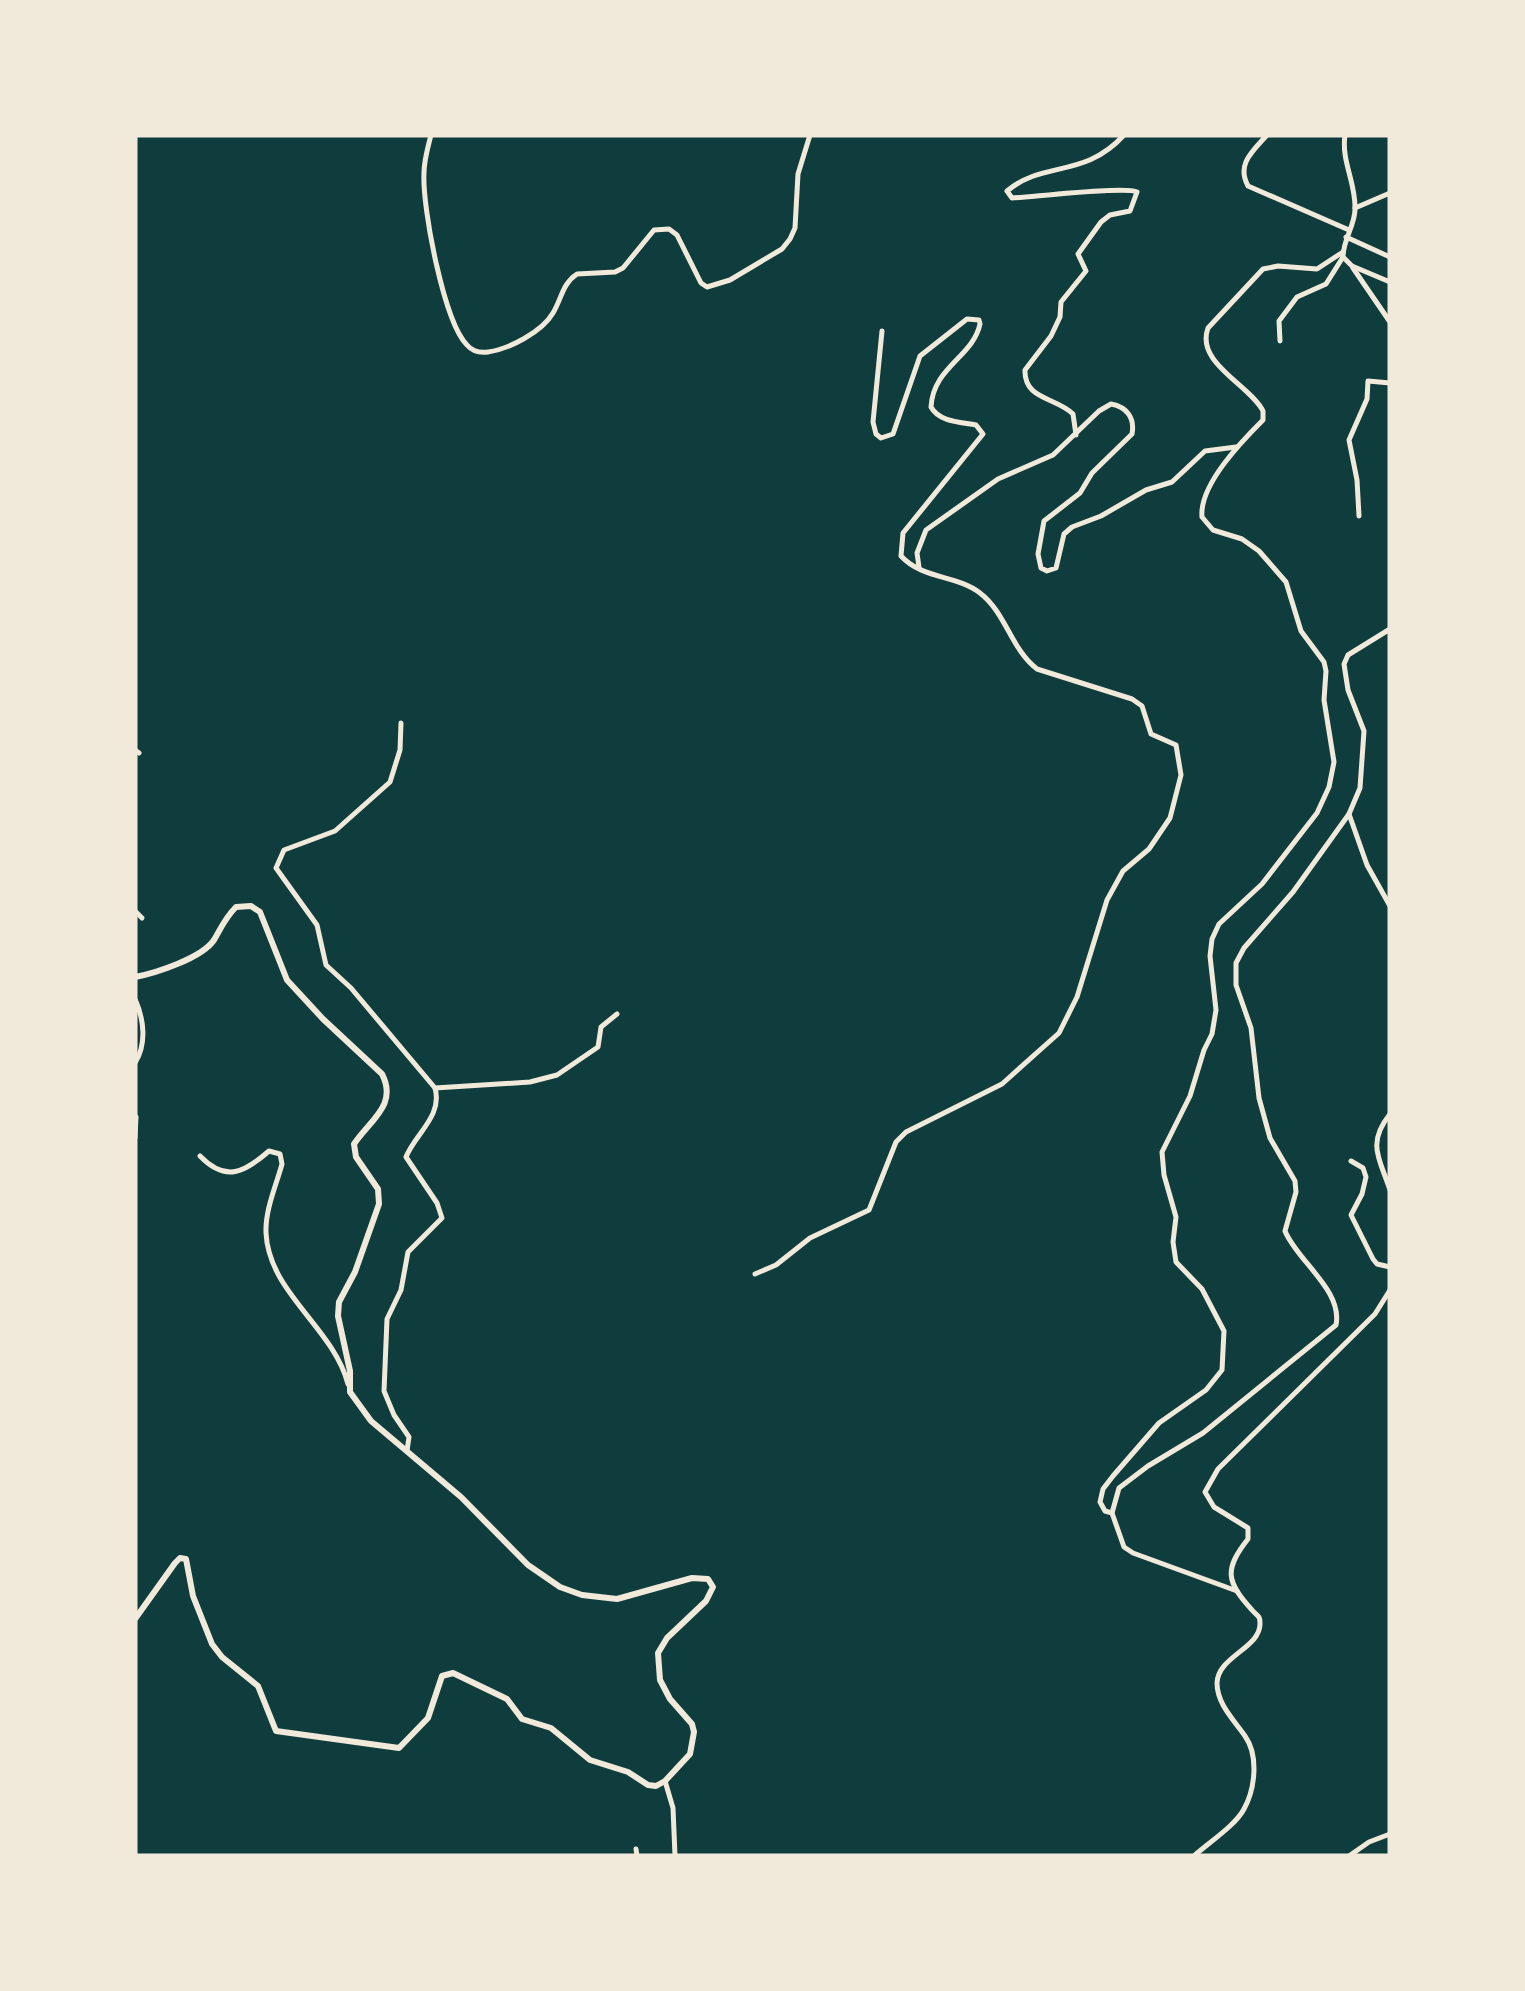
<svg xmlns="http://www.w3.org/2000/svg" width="1525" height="1991" viewBox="0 0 1525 1991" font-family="Mulish,sans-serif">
  <rect width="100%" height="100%" fill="#0f3d3e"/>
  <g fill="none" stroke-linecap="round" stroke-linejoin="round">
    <g stroke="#f1e9da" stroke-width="5">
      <path d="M 431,135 C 428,147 424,160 424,173 C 422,207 444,322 467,345 C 472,351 480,353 488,352 C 509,349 542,332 553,313 C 562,298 562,284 577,274 L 615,272 L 623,268 L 654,230 L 669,229 L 677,235 L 701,283 L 707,287 L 730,280 L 782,249 L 790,239 L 795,228 L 798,174 L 810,135"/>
      <path d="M 1267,135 C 1253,151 1236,164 1248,186 L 1349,230"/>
      <path d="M 1345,135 C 1341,161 1356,183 1355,209 C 1355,226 1343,239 1343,257 L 1352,266 L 1390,282"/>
      <path d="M 1355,208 L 1390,193"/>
      <path d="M 1346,237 L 1390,257"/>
      <path d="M 1353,268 L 1390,322"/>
      <path d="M 1280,341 L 1279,321 L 1297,297 L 1326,284 L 1343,257"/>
      <path d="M 1076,435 L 1073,414 C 1056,397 1024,400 1025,370 L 1051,336 L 1060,317 L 1061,302 L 1086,271 L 1078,254 L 1101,222 L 1110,215 L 1130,211 L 1137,192 C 1126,186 1032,197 1012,198 L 1007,191 C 1044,160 1084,179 1124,135"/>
      <path d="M 1359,516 L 1357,480 L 1349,440 L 1367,399 L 1368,381 L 1390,383"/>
      <path d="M 919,567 L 917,553 L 926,530 L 998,479 L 1053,455 L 1099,411 L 1111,404 C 1127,407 1135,418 1132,434 L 1092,473 L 1080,493 L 1044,521 L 1038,554 L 1041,568 L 1047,571 L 1056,568 L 1064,534 L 1072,527 L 1101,516 L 1146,490 L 1172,482 L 1205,451 L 1236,447"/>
      <path d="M 1390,629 L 1348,655 L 1344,664 L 1348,690 L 1364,731 L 1360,788 L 1349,814 L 1367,865 L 1390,906"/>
      <path d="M 401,723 L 400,750 L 390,782 L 335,831 L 284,850 L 276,868 L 317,925 L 326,965 L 351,988 L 435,1088 C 443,1116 415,1134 406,1157 L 437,1203 L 442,1218 L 408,1252 L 401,1290 L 387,1319 L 384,1391 L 394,1415 L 409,1437 L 407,1451"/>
      <path d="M 135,750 L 139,753"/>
      <path d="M 135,911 L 142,918"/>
      <path d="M 135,999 C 144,1019 147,1044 135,1063"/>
      <path d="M 435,1088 L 530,1082 L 557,1075 L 598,1047 L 601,1027 L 617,1014"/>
      <path d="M 1390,1114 C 1366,1144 1380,1159 1390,1190"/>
      <path d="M 135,1138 L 136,1117"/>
      <path d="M 200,1156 C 226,1183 245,1172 269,1151 L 280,1154 L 282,1164 C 276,1186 265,1210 266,1233 C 269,1293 333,1327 348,1384"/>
      <path d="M 1351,1161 L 1363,1168 L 1366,1177 L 1362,1194 L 1351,1215 L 1373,1259 L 1377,1264 L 1390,1267"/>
      <path d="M 755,1274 L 776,1265 L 810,1238 L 869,1210 L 896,1142 L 906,1132 L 1002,1084 L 1059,1033 L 1077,997 L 1107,900 L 1123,871 L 1149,849 L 1170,818 L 1181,775 L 1176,745 L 1151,734 L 1142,706 L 1132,699 L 1037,669 C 1011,649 1006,613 980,593 C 957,575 922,579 901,556 L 903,533 L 983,434 L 976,425 C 961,422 939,422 931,407 C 933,367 973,357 980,324 L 979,320 L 967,319 L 920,356 L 893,434 L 881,438 L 876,434 L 873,422 L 882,331"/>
      <path d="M 1112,1513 L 1105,1511 L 1100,1502 L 1103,1489 L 1113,1476 L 1159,1423 L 1206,1390 L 1222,1370 L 1224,1331 L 1202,1289 L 1176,1262 L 1173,1242 L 1176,1217 L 1164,1175 L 1162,1152 L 1190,1096 L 1204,1050 L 1212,1034 L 1216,1010 L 1210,956 L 1212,939 L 1219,924 L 1262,884 L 1317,813 L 1329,787 L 1334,762 L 1324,700 L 1326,671 L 1324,662 L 1301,631 L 1286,582 L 1259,551 L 1242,539 L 1213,530 L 1202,517 C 1199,485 1242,441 1263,420 L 1263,411 C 1250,385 1195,363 1208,328 L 1263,269 L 1278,266 L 1317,269 L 1343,252"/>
      <path d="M 1237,1591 L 1133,1553 L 1124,1547 L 1112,1513 L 1119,1488 L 1148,1466 L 1203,1433 L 1336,1325 C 1343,1290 1297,1261 1285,1231 L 1296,1192 L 1295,1181 L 1270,1138 L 1259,1098 L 1251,1028 L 1236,985 L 1236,963 L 1244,948 L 1293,892 L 1349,814"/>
      <path d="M 665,1781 L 673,1808 L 675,1856"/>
      <path d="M 636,1849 L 637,1856"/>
      <path d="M 1194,1856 C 1208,1843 1235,1826 1244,1809 C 1255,1789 1259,1756 1245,1736 C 1234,1720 1217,1704 1217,1683 C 1218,1656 1261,1648 1260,1623 C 1260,1615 1257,1616 1252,1610 C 1226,1582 1224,1569 1248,1539 L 1248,1528 L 1214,1507 L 1205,1492 L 1218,1469 L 1375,1314 L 1390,1290"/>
      <path d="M 1349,1856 L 1369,1842 L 1390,1834"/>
    </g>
    <path stroke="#f1e9da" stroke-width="6" d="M 135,977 C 156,973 202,958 214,940 C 221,928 225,918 236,907 L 251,906 L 260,912 L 287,980 L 323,1019 L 382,1074 C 398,1105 370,1120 354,1144 L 356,1157 L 378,1189 L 379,1204 L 355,1272 L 339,1302 L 338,1316 L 350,1371 L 350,1392 L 371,1421 L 461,1497 L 528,1565 L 560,1587 L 582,1595 L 617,1599 L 692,1578 L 708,1579 L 713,1587 L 706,1601 L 667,1638 L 658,1653 L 660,1680 L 670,1699 L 692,1724 L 694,1732 L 690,1754 L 665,1781 L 656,1786 L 648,1785 L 628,1772 L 590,1760 L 551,1728 L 522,1719 L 507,1699 L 453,1673 L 442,1676 L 428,1718 L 399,1748 L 276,1731 L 258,1686 L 222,1657 L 212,1644 L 193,1596 L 186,1559 L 180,1558 L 175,1563 L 135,1619"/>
  </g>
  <rect width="1525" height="1991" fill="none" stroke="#f1e9da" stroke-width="275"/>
</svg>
